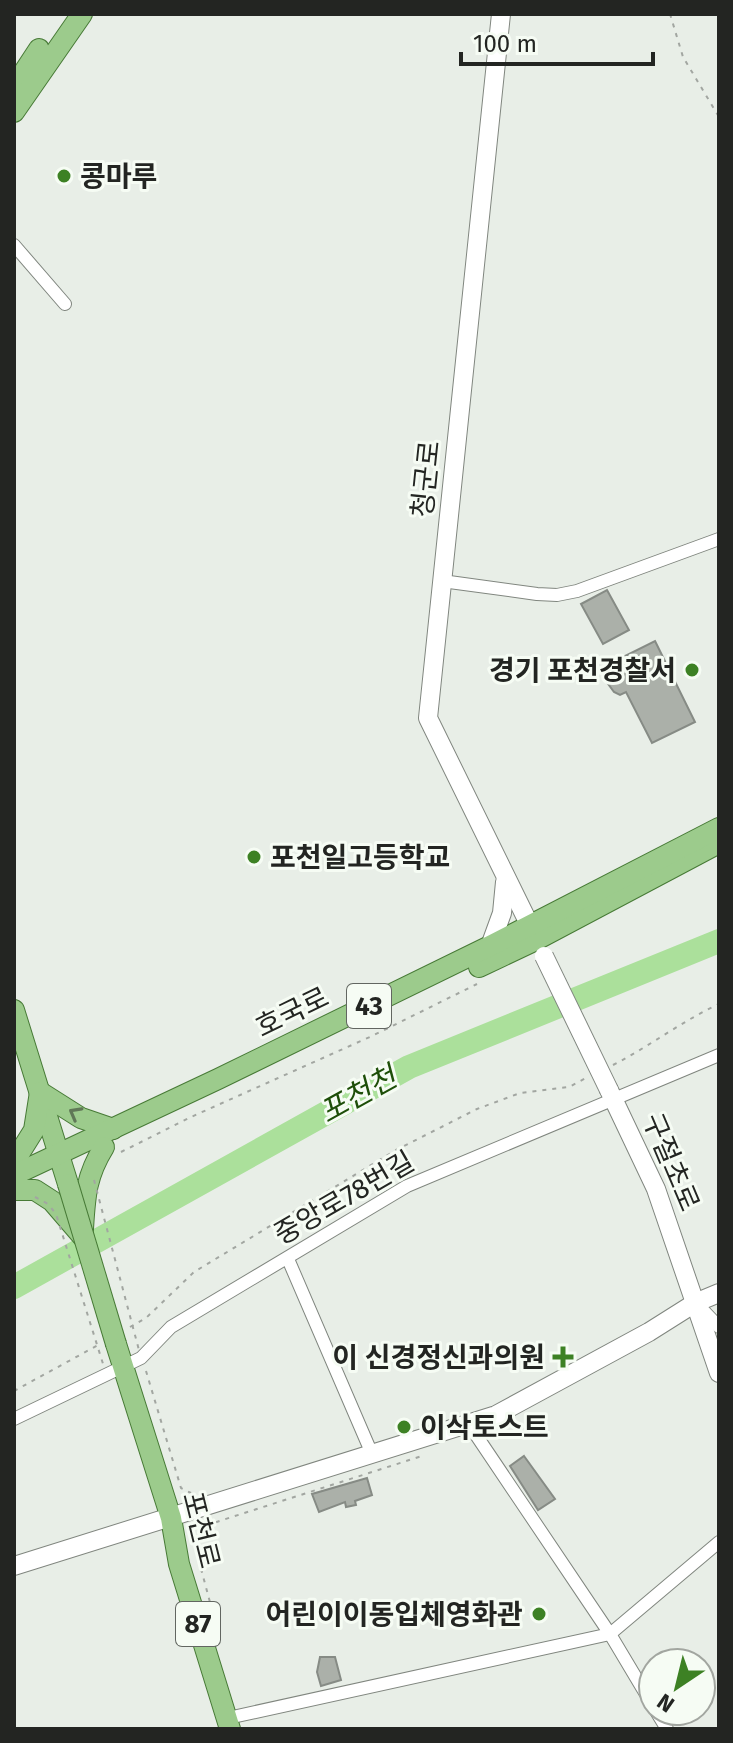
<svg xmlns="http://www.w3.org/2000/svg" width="733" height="1743" viewBox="0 0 733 1743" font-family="'Fira Sans','Noto Sans KR',sans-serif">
  <rect width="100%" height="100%" fill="#e8eee7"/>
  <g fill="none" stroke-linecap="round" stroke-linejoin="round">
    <path stroke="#abe09b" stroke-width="24" d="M 14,1287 L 409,1067 L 719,941"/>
  </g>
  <g fill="#abb0a9" stroke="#868b85" stroke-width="2">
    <path d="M 607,590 L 629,630 L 603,644 L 581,604 Z"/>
    <path d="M 655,641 L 695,722 L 652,743 L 626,692 L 620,695 L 614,692 L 606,681 L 604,671 L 605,666 Z"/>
    <path d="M 524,1456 L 555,1499 L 538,1510 L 510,1466 Z"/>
    <path d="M 367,1478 L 372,1495 L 355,1501 L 356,1505 L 346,1507 L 345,1502 L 319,1512 L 312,1494 Z"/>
    <path d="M 320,1657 L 335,1657 L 341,1680 L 321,1686 L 317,1672 Z"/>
  </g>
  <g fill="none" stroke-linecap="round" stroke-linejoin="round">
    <defs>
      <g id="street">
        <path d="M 14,245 L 65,304"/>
        <path d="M 442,581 L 537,594 L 557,595 L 577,591 L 719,539"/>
        <path d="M 288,1259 L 372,1454"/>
        <path d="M 699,1306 L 719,1327"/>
        <path d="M 14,1419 L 141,1358 L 171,1327 L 407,1186 L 719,1055"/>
        <path d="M 468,1423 L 610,1634 L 653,1706"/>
        <path d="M 656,1711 L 667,1729"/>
        <path d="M 228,1718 L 610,1634 L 719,1542"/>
      </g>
      <g id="secondary">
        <path d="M 501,14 L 428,718 L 536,938"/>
        <path d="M 490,946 L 502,913 L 505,882"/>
        <path d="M 609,1090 L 656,1189 L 719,1373"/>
        <path d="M 14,1566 L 496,1415 L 649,1332 L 695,1303 L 719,1293"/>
      </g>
      <g id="primary">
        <path d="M 14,87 L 39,49"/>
        <path d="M 14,112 L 82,14"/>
        <path d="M 479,967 L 536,940 L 719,843"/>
        <path d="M 14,1010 L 68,1184"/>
        <path d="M 14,1162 L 34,1130 L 40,1092 L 81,1118 L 113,1129"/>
        <path d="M 14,1175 L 218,1079 L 490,946 L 719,828"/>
        <path d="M 14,1190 L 35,1190 L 52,1201 L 83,1237"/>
        <path d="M 83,1229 C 85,1196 86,1176 104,1147"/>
        <path d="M 116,1344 L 171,1518 L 179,1564 L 230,1729"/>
      </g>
    </defs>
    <use href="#street" stroke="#80867f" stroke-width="14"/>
    <use href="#secondary" stroke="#80867f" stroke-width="20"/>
    <use href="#primary" stroke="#477a36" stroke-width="22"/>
    <g stroke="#a2a6a1" stroke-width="2" stroke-dasharray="4 6" stroke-linecap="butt">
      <path d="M 670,14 L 683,57 L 719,117"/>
      <path d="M 613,1065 C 650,1046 682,1021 719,1004"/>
      <path d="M 121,1152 L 191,1117 L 372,1036 L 477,984"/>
      <path d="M 130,1327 L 146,1318 L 194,1272 L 396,1150 L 477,1109 L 520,1093 L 569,1087 L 586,1078"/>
      <path d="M 146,1371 L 181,1488 L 191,1493"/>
      <path d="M 14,1391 L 100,1344"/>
      <path d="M 215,1621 L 196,1550 L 207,1525 L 425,1455"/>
    </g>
    <use href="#street" stroke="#fff" stroke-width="12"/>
    <use href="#secondary" stroke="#fff" stroke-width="18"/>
    <use href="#primary" stroke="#9ccb8c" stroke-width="20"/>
    <defs>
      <path id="secondary-bridge" d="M 544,956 L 609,1090"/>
      <path id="primary-bridge" d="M 68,1184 L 116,1344"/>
    </defs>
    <use href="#secondary-bridge" stroke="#80867f" stroke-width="20" stroke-linecap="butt"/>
    <use href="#primary-bridge" stroke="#477a36" stroke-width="22" stroke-linecap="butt"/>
    <g stroke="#a2a6a1" stroke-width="2" stroke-dasharray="4 6" stroke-linecap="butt">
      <path d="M 94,1180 L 140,1354"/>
      <path d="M 35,1197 L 48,1204 L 56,1214 L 104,1367"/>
    </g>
    <use href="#secondary-bridge" stroke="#fff" stroke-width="18"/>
    <use href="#primary-bridge" stroke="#9ccb8c" stroke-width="20"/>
  </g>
  <defs><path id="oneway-chevron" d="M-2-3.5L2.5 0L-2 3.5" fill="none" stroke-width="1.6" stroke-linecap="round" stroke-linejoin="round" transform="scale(2)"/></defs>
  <use stroke="#607857" href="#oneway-chevron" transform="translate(75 1113) rotate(-151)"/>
  <g fill="#3d8124" stroke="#f6fcf4" stroke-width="3">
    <circle cx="64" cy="176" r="8"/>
    <circle cx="692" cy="670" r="8"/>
    <circle cx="254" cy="857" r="8"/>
    <path d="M559 1345h8v8h8v8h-8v8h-8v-8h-8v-8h8z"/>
    <circle cx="404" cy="1427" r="8"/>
    <circle cx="539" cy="1614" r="8"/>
  </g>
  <g text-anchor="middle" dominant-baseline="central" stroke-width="6" stroke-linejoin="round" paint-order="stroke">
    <g fill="#f6fcf4" stroke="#626661" stroke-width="2">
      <rect x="347" y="984" width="44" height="44" rx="6"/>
      <rect x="176" y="1602" width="44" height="44" rx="6"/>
    </g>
    <g font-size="26" font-weight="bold" fill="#232522">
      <text x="369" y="1006">43</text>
      <text x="198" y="1624">87</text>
    </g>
    <g font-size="28" font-weight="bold" fill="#232522" stroke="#f6fcf4" text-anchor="start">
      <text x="80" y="176">콩마루</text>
      <text x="676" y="670" text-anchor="end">경기 포천경찰서</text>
      <text x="270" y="857">포천일고등학교</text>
      <text x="545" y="1357" text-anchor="end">이 신경정신과의원</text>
      <text x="420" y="1427">이삭토스트</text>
      <text x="523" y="1614" text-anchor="end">어린이이동입체영화관</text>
    </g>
    <g font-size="28" fill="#232522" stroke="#f6fcf4">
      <text transform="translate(426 479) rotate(-84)">청군로</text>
      <text transform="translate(292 1012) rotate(-26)">호국로</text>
      <text transform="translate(671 1162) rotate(67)">구절초로</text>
      <text transform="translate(344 1198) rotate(-30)">중앙로78번길</text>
      <text transform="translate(201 1530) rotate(76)">포천로</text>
    </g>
    <g font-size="30" font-style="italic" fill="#1e4f09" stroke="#f6fcf4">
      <text transform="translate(358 1095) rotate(-29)">포천천</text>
    </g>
  </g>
  <rect width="733" height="1743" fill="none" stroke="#232522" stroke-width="32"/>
  <g transform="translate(677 1687) rotate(215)"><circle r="38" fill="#f6fcf4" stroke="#a2a6a0" stroke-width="2"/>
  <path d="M0-6L14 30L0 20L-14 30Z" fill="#3d8124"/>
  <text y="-12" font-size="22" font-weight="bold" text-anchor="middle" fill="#232522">N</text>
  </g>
  <path d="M461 52v12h192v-12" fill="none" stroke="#232522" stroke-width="4"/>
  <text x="473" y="52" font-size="24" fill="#232522" stroke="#f6fcf4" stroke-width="6" paint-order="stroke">100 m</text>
</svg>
